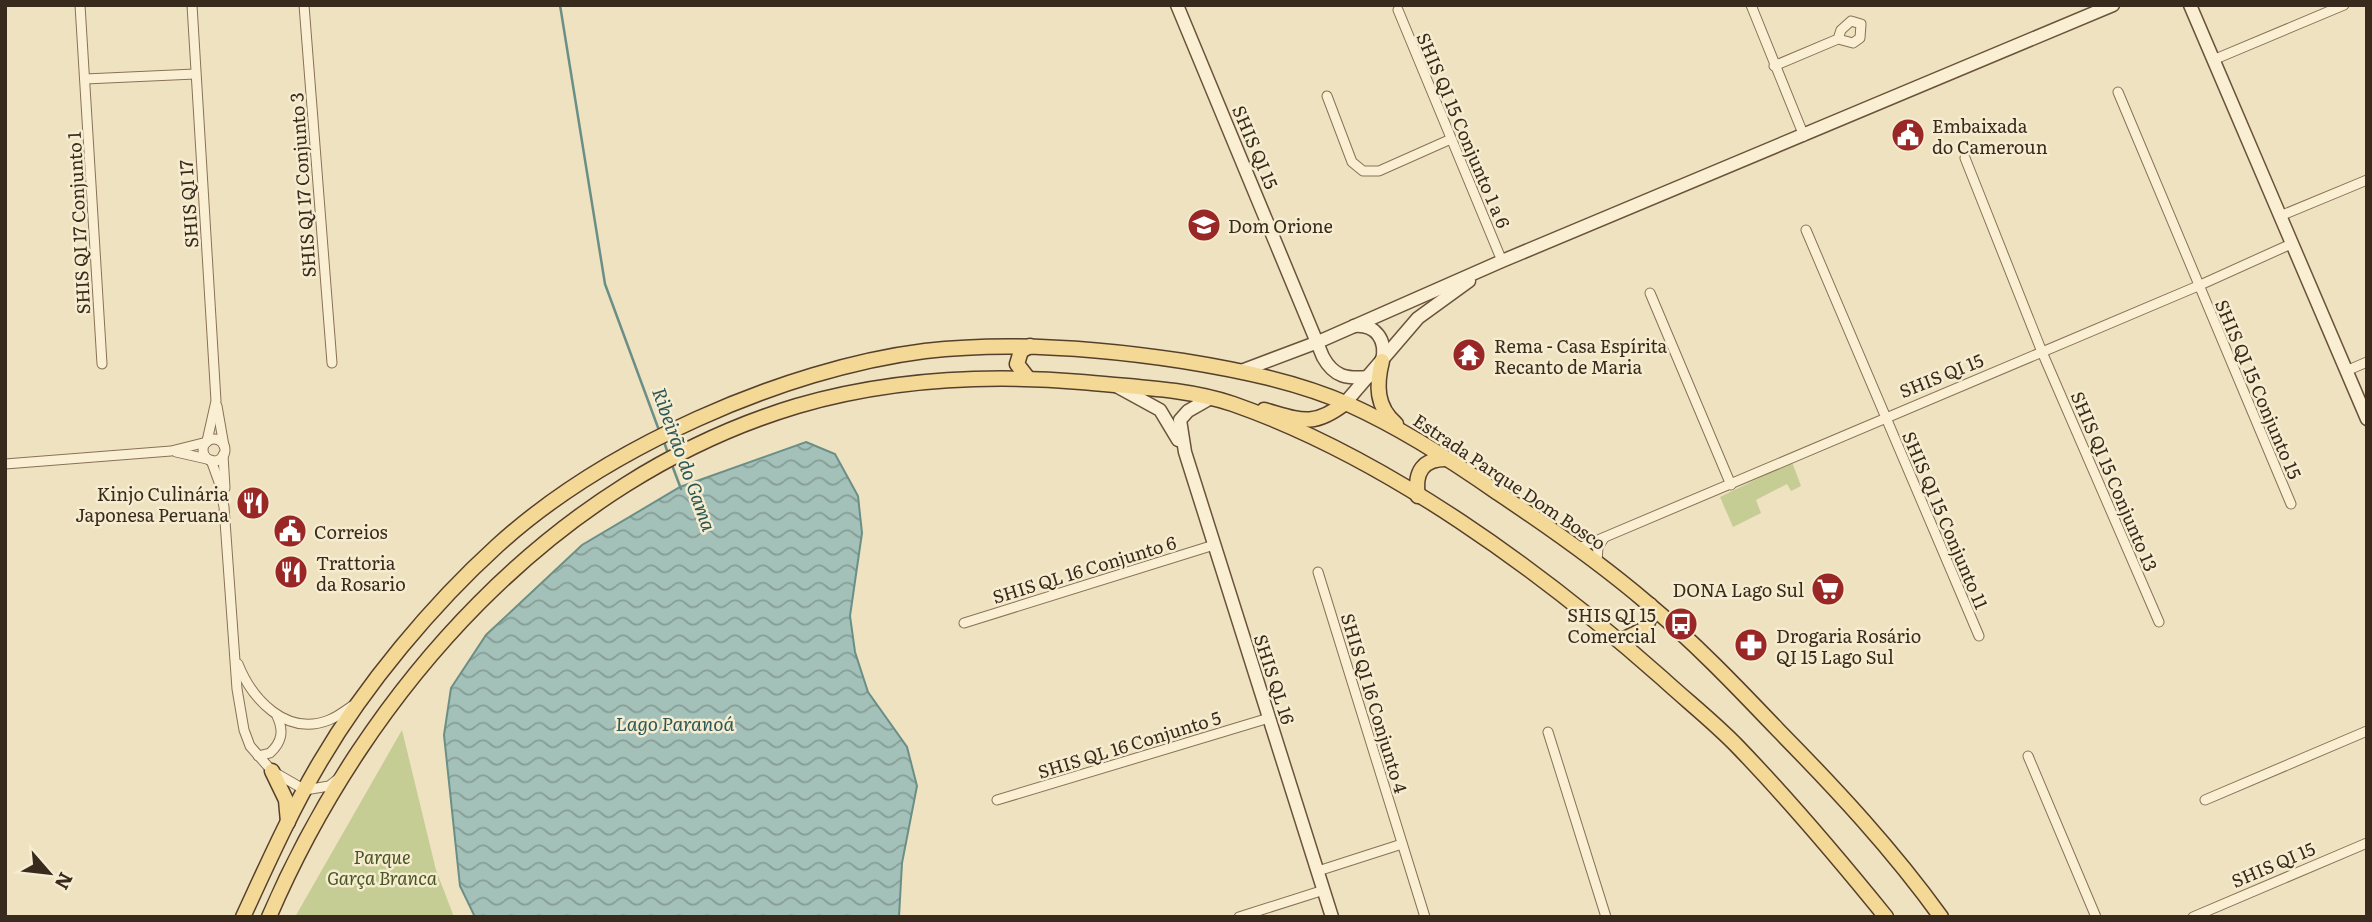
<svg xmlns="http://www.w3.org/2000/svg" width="2372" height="922" viewBox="0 0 2372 922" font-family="Literata,serif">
  <defs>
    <pattern id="water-waves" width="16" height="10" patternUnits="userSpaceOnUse" patternTransform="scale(1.75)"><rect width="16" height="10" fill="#a3c1b9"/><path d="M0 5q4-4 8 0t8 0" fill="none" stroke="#869d96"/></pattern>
  </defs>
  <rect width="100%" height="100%" fill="#efe2c0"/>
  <g fill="#c5cd94">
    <path d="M 1792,462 L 1801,486 L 1791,491 L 1787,484 L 1756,500 L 1761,513 L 1733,527 L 1720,497 Z"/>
    <path d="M 402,730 L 436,870 L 454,917 L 295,917 Z"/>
  </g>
  <path fill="url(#water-waves)" stroke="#6a8f86" stroke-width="2" d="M 806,442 L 835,454 L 858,496 L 862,533 L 850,616 L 855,652 L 868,692 L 907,747 L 917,786 L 902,863 L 899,917 L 475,917 L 460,886 L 444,735 L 451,688 L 486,635 L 582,545 L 680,487 Z"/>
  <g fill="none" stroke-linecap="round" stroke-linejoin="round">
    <g stroke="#6a8f86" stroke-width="2.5">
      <path d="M 560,5 L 605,284 L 660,433"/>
      <path d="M 664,442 L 669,456"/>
      <path d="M 672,465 L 681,489"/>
    </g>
    <defs>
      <g id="street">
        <path d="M 80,5 L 102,364"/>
        <path d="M 192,5 L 216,401 L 207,441"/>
        <path d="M 304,5 L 332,363"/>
        <path d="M 1751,5 L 1804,136"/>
        <path d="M 1398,10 L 1502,261"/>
        <path d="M 2213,60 L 2344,5"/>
        <path d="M 1774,66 L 1838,39 L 1853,43 L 1860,38 L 1861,24 L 1851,21 L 1841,30 L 1838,39"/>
        <path d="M 85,79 L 195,74"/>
        <path d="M 2118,92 L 2291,504"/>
        <path d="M 1327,96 L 1352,162 L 1363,171 L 1379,171 L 1451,139"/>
        <path d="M 1965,158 L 2042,352 L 2159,622"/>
        <path d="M 2280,216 L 2367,180"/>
        <path d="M 1806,230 L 1979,636"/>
        <path d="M 1650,293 L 1731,485"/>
        <path d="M 2346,371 L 2367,362"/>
        <path d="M 217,406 L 224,446"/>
        <circle cx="214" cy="450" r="11"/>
        <path d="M 176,452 L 207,459"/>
        <path d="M 223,455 L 225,488"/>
        <path d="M 211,460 L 219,482 L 224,507 L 237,689 L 244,730 L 250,746 L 272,771 L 305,790 L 329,786 L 339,778"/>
        <path d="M 5,464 L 171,451 L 207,442"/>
        <path d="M 1579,548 L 2198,286 L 2291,244"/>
        <path d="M 1597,562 L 1598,547 L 1604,538"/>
        <path d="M 1318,572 L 1425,917"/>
        <path d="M 964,623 L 1214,545"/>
        <path d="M 238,664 C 252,699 286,737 329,720 C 337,717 345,711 352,706"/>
        <path d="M 1548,732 L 1606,917"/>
        <path d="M 258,756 L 270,753 C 282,742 284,731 277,716"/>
        <path d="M 2028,756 L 2096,917"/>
        <path d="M 997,800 L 1269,718"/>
        <path d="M 2205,800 L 2367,731"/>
        <path d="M 1318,871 L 1402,844"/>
        <path d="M 1239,917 L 1324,890"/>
        <path d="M 2193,917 L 2367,843"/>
      </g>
      <g id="secondary">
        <path d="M 1177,5 L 1323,357 C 1334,377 1347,379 1368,377"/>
        <path d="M 2190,5 L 2367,419"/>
        <path d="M 1354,326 C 1376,324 1387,340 1382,361"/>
        <path d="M 1241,371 L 1318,342 L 1502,261 L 2113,5"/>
        <path d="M 1118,387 L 1160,410 L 1178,440"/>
        <path d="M 1209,399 L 1188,411 L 1180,420 L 1185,452 L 1332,917"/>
        <path d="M 1345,403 L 1418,318 L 1469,281"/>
      </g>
      <g id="primary">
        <path d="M 1382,361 C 1376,385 1376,407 1396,424"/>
        <path d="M 1027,377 L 1017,364 L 1021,351 L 1030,346"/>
        <path d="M 1264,410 C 1300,420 1313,428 1345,403"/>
        <path d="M 1418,496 C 1414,472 1423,458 1448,459"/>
        <path d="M 1620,641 L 1645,629 L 1651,615 L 1650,605"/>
        <path d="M 272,771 L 286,800 L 288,822"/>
        <path d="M 243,917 C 267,865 291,811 320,762 C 365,685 432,605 498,545 C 604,449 782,369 925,351 C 1011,341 1098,348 1183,361 C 1239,370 1298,382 1350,405 C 1403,429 1451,460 1498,493 C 1549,527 1599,562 1646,602 C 1693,641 1736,686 1778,730 C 1836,789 1892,849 1941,917"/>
        <path d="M 269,917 C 367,689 554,479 797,406 C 890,379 986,374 1081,382 C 1131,387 1186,388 1233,404 C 1387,458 1541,571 1662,678 C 1687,701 1715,723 1738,747 C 1790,801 1839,859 1886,917"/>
      </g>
    </defs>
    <use href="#street" stroke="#887257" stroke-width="11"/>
    <use href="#secondary" stroke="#6a533b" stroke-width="15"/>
    <use href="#primary" stroke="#56402c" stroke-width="17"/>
    <use href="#street" stroke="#faefd3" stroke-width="9"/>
    <use href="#secondary" stroke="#faefd3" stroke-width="12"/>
    <use href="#primary" stroke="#f4d896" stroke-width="14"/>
  </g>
  <defs>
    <symbol id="civic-disc" viewBox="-11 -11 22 22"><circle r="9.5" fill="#992726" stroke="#f6ecd0"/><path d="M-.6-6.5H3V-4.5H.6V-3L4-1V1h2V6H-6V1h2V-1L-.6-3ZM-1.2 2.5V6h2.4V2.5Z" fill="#fff"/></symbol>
    <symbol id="school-disc" viewBox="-11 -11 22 22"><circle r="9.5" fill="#992726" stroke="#f6ecd0"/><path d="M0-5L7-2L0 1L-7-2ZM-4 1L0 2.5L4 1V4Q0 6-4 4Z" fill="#fff"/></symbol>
    <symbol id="temple-disc" viewBox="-11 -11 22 22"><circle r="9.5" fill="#992726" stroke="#f6ecd0"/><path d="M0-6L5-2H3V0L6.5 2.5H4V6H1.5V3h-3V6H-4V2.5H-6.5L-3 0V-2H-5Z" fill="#fff"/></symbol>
    <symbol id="restaurant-disc" viewBox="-11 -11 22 22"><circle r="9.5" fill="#992726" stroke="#f6ecd0"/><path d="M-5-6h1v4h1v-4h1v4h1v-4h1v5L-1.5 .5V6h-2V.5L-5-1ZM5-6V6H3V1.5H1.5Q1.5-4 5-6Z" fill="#fff"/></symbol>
    <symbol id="supermarket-disc" viewBox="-11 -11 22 22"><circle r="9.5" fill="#992726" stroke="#f6ecd0"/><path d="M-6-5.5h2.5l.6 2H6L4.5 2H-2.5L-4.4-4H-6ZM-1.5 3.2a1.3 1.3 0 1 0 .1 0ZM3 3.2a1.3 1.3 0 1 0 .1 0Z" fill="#fff"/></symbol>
    <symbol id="bus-disc" viewBox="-11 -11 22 22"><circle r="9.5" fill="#992726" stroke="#f6ecd0"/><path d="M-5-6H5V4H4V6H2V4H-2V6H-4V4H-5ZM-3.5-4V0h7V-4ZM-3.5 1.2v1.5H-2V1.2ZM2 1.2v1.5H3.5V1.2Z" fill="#fff"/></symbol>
    <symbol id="pharmacy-disc" viewBox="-11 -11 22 22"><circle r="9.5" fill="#992726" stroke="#f6ecd0"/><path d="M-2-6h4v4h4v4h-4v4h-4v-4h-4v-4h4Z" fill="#fff"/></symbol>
  </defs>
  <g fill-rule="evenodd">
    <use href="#civic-disc" x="1889" y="116" width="38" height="38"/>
    <use href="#school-disc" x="1185" y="206" width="38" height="38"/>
    <use href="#temple-disc" x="1450" y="336" width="38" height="38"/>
    <use href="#restaurant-disc" x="234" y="484" width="38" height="38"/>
    <use href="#civic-disc" x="271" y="512" width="38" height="38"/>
    <use href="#restaurant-disc" x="272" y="553" width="38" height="38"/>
    <use href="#supermarket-disc" x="1809" y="570" width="38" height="38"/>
    <use href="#bus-disc" x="1662" y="605" width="38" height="38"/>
    <use href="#pharmacy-disc" x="1732" y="626" width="38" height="38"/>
  </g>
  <g text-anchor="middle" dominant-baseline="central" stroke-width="5" stroke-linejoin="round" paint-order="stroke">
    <g font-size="18" fill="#382a1c" stroke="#f6ecd0" text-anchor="start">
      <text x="1932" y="125">Embaixada<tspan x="1932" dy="21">do Cameroun</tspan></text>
      <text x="1228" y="225">Dom Orione</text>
      <text x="1494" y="345">Rema - Casa Espírita<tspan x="1494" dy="21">Recanto de Maria</tspan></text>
      <text x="229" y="493" text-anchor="end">Kinjo Culinária<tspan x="229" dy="21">Japonesa Peruana</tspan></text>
      <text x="314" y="531">Correios</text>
      <text x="316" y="562">Trattoria<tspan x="316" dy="21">da Rosario</tspan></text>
      <text x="1804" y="589" text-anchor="end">DONA Lago Sul</text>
      <text x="1656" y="614" text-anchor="end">SHIS QI 15<tspan x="1656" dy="21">Comercial</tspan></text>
      <text x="1776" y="635">Drogaria Rosário<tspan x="1776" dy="21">QI 15 Lago Sul</tspan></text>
    </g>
    <g font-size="18" fill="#382a1c" stroke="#f6ecd0">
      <text transform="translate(1464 130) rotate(67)">SHIS QI 15 Conjunto 1 a 6</text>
      <text transform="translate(1256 147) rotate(67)">SHIS QI 15</text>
      <text transform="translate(302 185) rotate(-94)">SHIS QI 17 Conjunto 3</text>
      <text transform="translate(188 204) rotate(-94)">SHIS QI 17</text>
      <text transform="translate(78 223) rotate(-93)">SHIS QI 17 Conjunto 1</text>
      <text transform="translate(1941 375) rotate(-22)">SHIS QI 15</text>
      <text transform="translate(2259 389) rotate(67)">SHIS QI 15 Conjunto 15</text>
      <text transform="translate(1510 481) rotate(34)">Estrada Parque Dom Bosco</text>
      <text transform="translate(2115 481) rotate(67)">SHIS QI 15 Conjunto 13</text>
      <text transform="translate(1946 520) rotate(67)">SHIS QI 15 Conjunto 11</text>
      <text transform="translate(1084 569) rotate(-17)">SHIS QL 16 Conjunto 6</text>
      <text transform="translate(1275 679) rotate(72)">SHIS QL 16</text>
      <text transform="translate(1375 703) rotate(73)">SHIS QI 16 Conjunto 4</text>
      <text transform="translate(1129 744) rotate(-17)">SHIS QL 16 Conjunto 5</text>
      <text transform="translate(2273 864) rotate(-23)">SHIS QI 15</text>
    </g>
    <g font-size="18" font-style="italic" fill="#475522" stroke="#f6ecd0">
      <text x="382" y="856">Parque<tspan x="382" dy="21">Garça Branca</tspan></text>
    </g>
    <g font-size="19" font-style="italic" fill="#2b5856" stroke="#f6ecd0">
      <text transform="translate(685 459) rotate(70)">Ribeirão do Gama</text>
      <text x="675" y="723">Lago Paranoá</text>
    </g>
  </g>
  <rect width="2372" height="922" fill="none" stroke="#382a1c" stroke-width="14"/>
  <g transform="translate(49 873) rotate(118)" stroke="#f6ecd0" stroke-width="5" paint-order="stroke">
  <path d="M0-5L12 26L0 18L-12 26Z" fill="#382a1c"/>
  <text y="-10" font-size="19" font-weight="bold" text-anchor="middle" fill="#382a1c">N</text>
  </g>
</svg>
